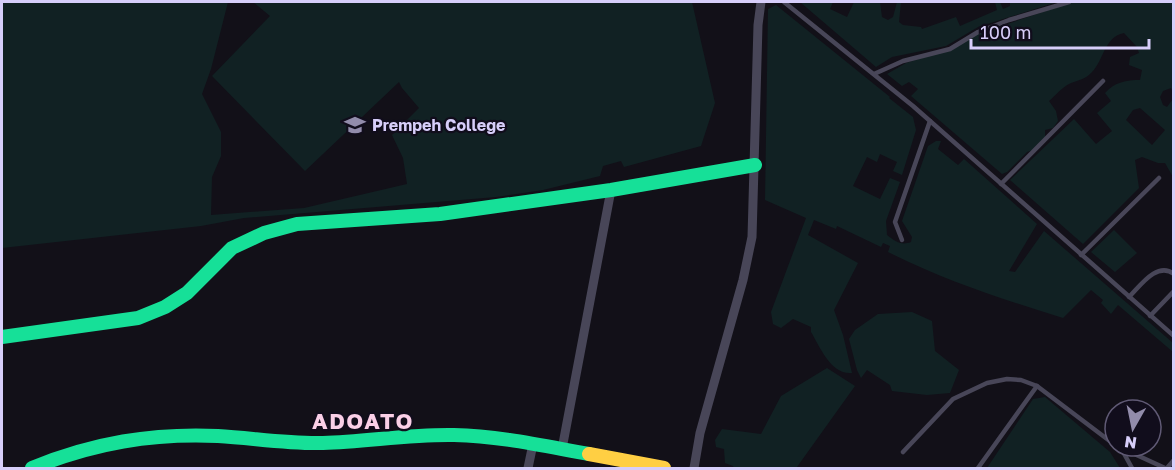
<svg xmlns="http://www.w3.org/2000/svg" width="1175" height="470" viewBox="0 0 1175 470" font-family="'Golos Text',sans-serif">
  <rect width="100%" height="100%" fill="#121018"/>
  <g fill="#112123" fill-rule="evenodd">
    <path d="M 2,2 L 228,2 L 211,69 L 202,94 L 221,132 L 221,156 L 212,177 L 211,215 L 304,208 L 407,184 L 403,158 L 392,135 L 419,108 L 402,88 L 399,82 L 305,171 L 212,76 L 270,16 L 253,2 L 692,2 L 715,103 L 701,146 L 624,167 L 621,161 L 603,166 L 600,176 L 543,190 L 496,197 L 244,218 L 201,226 L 2,248 Z"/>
    <path d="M 800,2 L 833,2 L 830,9 L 847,17 L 854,2 L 880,2 L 882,17 L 888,20 L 893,17 L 897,2 L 901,2 L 899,22 L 903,25 L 921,27 L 922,29 L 956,17 L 960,26 L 997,10 L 995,2 L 1000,2 L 1003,9 L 1010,6 L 1010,2 L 1057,2 L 978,27 L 946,46 L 892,57 L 876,67 Z"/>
    <path d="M 1072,2 L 1173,2 L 1173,92 L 1171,88 L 1163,91 L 1160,97 L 1163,105 L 1167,107 L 1173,99 L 1173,177 L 1165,163 L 1158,163 L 1142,157 L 1135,160 L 1139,188 L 1083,244 L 1010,180 L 1074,119 L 1096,144 L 1112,131 L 1097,113 L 1111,101 L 1105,93 C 1115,82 1126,80 1140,80 L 1142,70 L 1129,65 L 1130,57 L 1139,53 L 1137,47 L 1124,33 C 1104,37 1104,60 1092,72 C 1086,79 1079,80 1071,83 C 1063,86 1055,96 1049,101 L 1056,111 L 1058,121 L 1053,128 L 1045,130 L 1045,140 L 1040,148 L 1027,152 L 1007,172 L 1002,174 L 911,96 L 918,89 L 909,82 L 902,86 L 887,74 L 906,63 L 947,50 L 978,34 ZM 1140,108 L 1165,130 L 1152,145 L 1126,120 L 1133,110 Z"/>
    <path d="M 776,5 L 890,97 L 889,98 L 913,117 L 916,130 L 902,175 L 893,171 L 897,162 L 880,154 L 877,162 L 867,157 L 853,186 L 880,199 L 890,178 L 900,182 L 886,221 L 887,235 C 895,241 901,246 911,242 L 912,237 L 902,221 L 928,146 L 936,141 L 941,141 L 938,149 L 958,165 L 964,159 L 1037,224 L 1009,271 L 1015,272 L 1044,231 L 1173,343 L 1173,352 L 1118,305 L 1111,314 L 1101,303 L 1103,300 L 1091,290 L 1063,318 C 1002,299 946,281 888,252 L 890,246 L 883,243 L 881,247 L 837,226 L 836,229 L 814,220 L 808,235 L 858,263 L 834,310 L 843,335 L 852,373 C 831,375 820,347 811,332 L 811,327 L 793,319 L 781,328 L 773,324 L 771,312 L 806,218 L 765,200 L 768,9 Z"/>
    <path d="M 1114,230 L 1137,253 L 1115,272 L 1091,252 Z"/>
    <path d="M 912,312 L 932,321 L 935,351 L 959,370 L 950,393 L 927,395 L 892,391 L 890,385 L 867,370 L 861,378 L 857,370 L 849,339 L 855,330 L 878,314 Z"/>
    <path d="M 827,368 L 855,386 L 797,467 L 799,468 L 734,468 L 733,466 L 725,463 L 724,449 L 716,447 L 715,440 L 722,429 L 761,434 L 781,396 Z"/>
    <path d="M 1045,397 L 1110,452 L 1120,468 L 987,468 L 1033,399 Z"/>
  </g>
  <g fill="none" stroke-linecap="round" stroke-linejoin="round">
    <g stroke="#484658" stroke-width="4.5">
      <path d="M 784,2 L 913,106 L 1174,336"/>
      <path d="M 874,74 L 903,61 L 950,49 L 978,32 L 1009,20 L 1069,2"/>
      <path d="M 1001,184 L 1103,81"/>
      <path d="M 902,240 L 895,222 L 930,121"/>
      <path d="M 1081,255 L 1159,178"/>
      <path d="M 1129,297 C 1140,286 1157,261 1174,274"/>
      <path d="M 1150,316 L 1174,291"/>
      <path d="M 1117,446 L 1165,468"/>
      <path d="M 1122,450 L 1132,468"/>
      <path d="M 903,452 L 953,399 L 987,383 L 1007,379 L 1021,380 L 1037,386 L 1115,445"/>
      <path d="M 978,468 L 1037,386"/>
      <path d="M 1167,468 L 1174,460"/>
    </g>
    <g stroke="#484658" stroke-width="9">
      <path d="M 562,449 L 611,190"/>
      <path d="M 528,468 L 533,444"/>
      <path d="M 694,468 L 700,433 L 743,280 L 752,237 L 758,25 L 761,2"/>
    </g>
    <g stroke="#16e098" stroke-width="14">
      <path d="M 2,337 L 138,318 L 165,307 L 187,293 L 232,248 L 264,233 L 297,224 L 440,214 L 611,190 L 755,165"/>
      <path d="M 32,468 C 93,443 152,433 218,436 C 253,438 288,444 323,443 C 366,442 410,434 454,435 C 500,436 544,446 589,454"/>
    </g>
    <path stroke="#ffcf43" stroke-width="14" d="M 589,454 L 664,468"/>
  </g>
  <defs>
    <symbol id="school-bare" viewBox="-9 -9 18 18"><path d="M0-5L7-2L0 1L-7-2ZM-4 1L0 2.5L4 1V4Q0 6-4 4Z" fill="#928cab" stroke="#110d1c" stroke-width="2.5" paint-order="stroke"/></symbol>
  </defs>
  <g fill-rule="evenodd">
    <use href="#school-bare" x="340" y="110" width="30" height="30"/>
  </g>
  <g text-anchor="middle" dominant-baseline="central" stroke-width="4.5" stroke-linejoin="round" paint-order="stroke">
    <g font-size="16" font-weight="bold" fill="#d7cefa" stroke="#110d1c" text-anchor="start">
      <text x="372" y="125">Prempeh College</text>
    </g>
    <g font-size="22" font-weight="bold" letter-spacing="1.5" fill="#facfe7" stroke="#110d1c">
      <text x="363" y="420">ADOATO</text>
    </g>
  </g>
  <rect width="1175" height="470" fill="none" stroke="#d7cefa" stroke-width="6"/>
  <g transform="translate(1133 428) rotate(189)"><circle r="28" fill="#110d1c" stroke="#605a75" stroke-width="1.5"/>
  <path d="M0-4.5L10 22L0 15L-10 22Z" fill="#928cab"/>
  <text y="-9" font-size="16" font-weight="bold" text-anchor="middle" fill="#d7cefa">N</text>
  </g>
  <path d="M971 39v9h178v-9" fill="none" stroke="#d7cefa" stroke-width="3"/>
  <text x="980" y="39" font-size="18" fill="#d7cefa" stroke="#110d1c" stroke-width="4.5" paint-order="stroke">100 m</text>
</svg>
